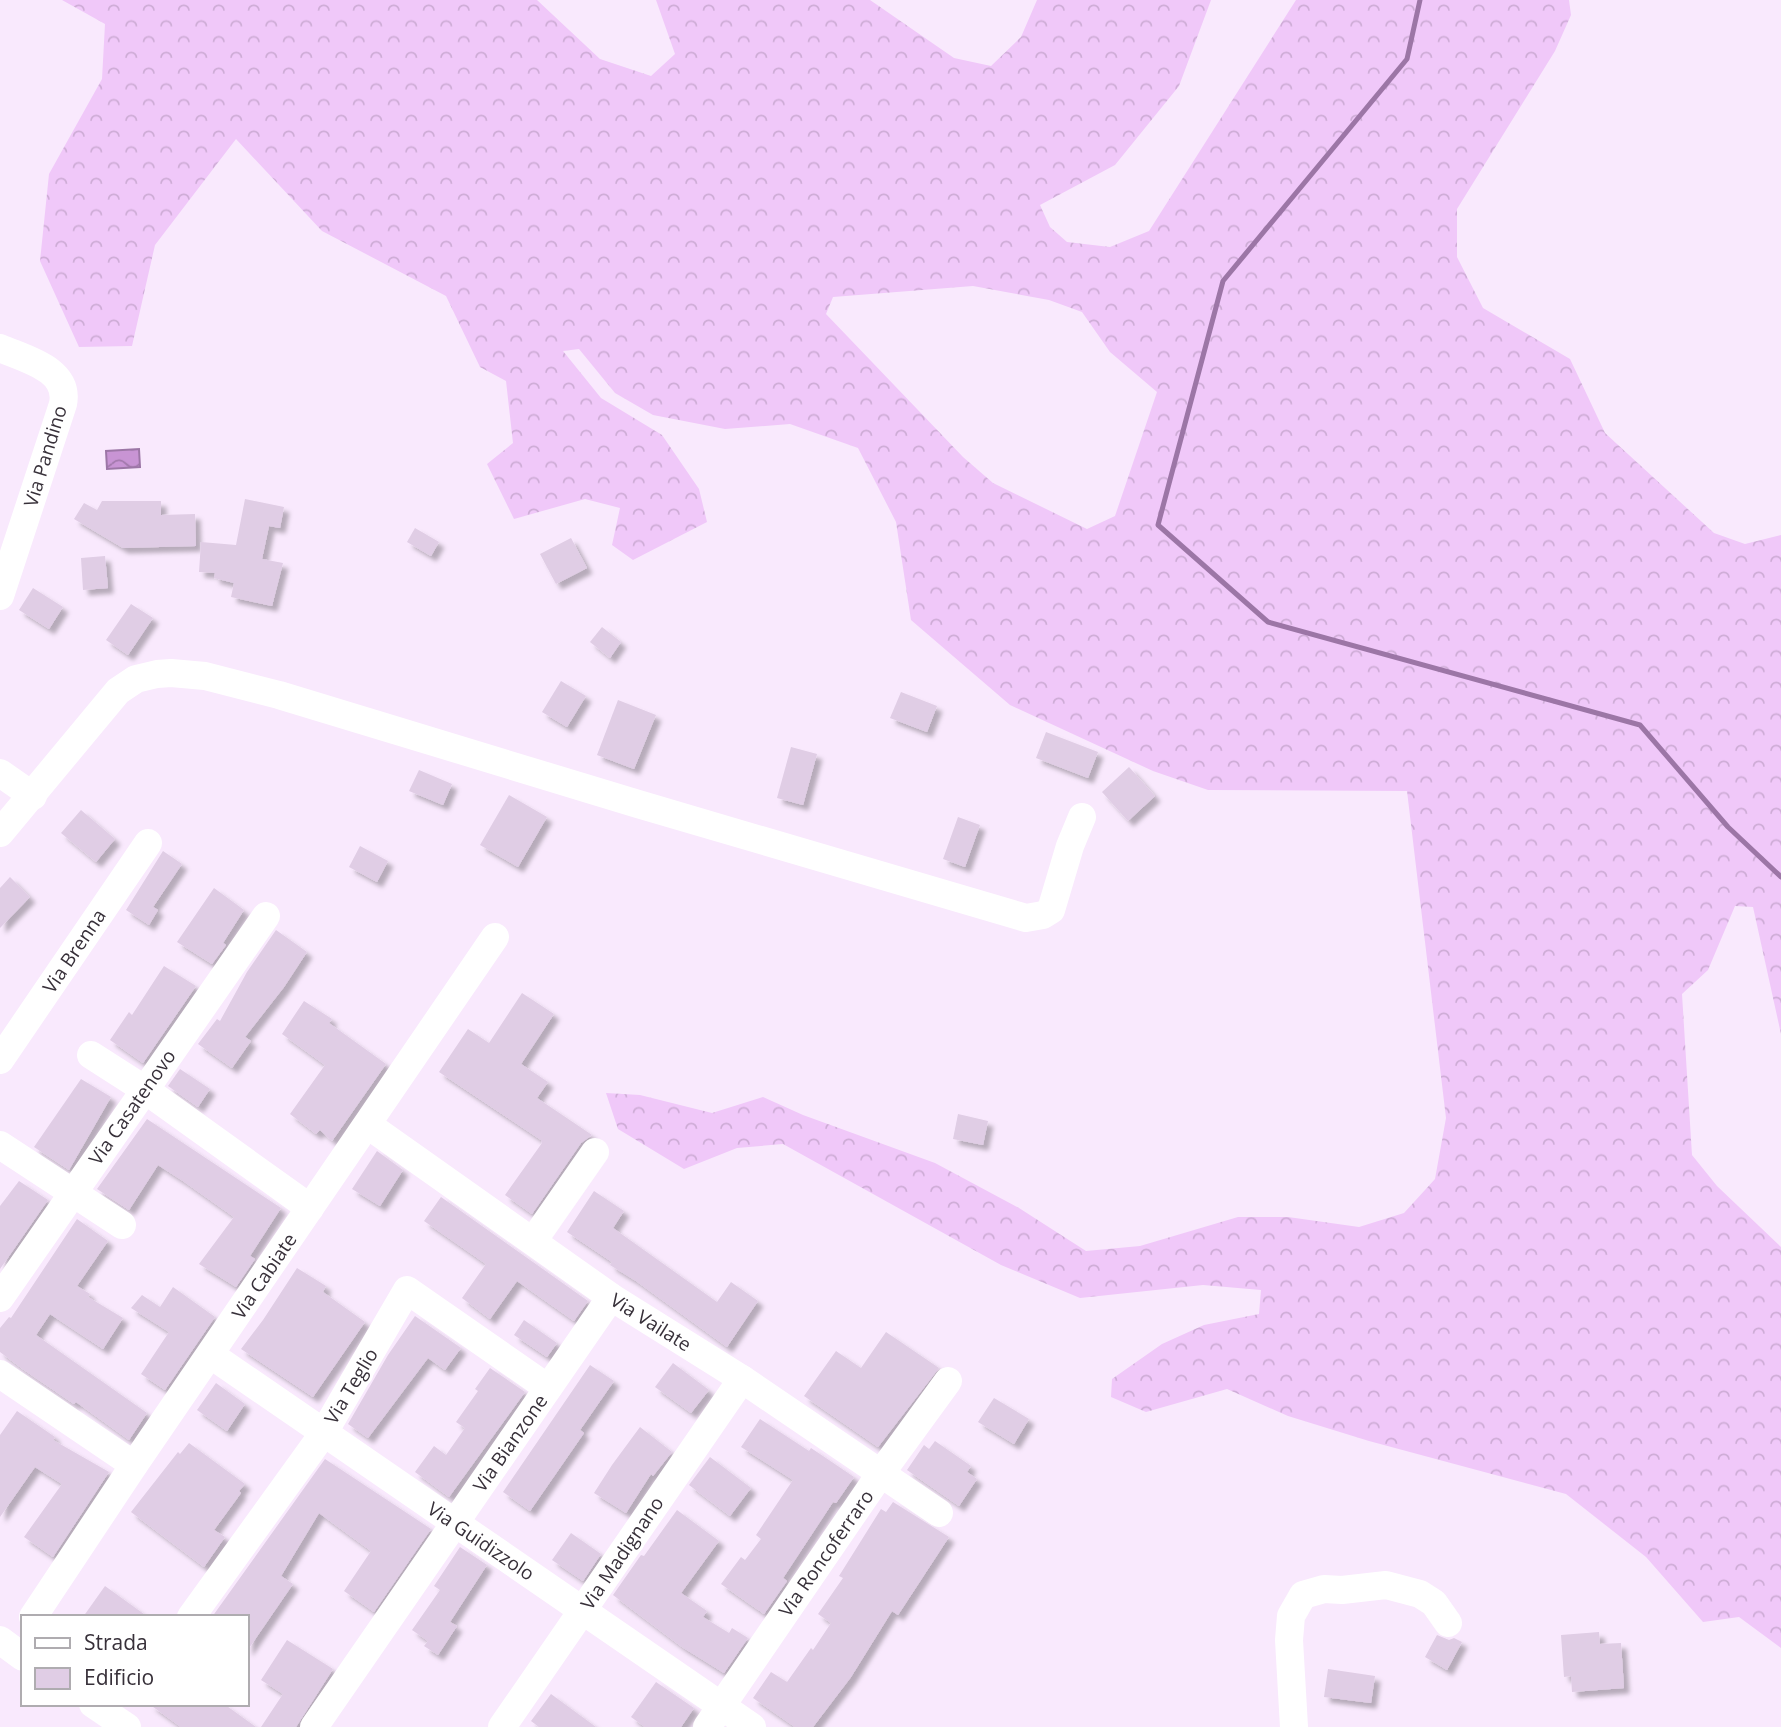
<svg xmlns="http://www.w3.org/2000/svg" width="1781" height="1727" viewBox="0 0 1781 1727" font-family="'Open Sans',sans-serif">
  <defs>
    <pattern id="forest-crowns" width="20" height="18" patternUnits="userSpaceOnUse" patternTransform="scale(1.75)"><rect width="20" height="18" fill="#f0c8f9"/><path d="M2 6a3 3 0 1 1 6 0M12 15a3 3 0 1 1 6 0" fill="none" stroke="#ceacd6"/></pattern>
    <pattern id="water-waves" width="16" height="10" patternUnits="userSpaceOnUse" patternTransform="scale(1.75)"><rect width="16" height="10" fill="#c894d4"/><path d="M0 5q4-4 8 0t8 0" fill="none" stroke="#a379ad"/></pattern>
    <filter id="shadow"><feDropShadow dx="5.5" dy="5.5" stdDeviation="2" flood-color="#0004"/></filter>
  </defs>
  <rect width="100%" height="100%" fill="#f9e9fd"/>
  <path fill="url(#forest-crowns)" fill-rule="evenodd" d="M 62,0 L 537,0 L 600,59 L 651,76 L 675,54 L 656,0 L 870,0 L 954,58 L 991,66 L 1021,37 L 1037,0 L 1211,0 L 1179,86 L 1115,165 L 1040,205 L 1050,227 L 1067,242 L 1110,247 L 1149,231 L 1296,0 L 1569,0 L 1571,15 L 1555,51 L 1457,209 L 1457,257 L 1483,308 L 1570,359 L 1605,433 L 1714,533 L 1745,544 L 1781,535 L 1781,1034 L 1753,907 L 1735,906 L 1708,970 L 1682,994 L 1692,1155 L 1717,1186 L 1781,1247 L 1781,1648 L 1739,1617 L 1703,1622 L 1646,1557 L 1566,1494 L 1369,1441 L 1288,1416 L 1227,1389 L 1146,1412 L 1111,1397 L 1112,1379 L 1162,1344 L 1204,1325 L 1259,1314 L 1261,1290 L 1203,1285 L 1080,1298 L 1001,1265 L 783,1144 L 737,1148 L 684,1169 L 618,1129 L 606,1093 L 640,1095 L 712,1113 L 763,1097 L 803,1115 L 935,1163 L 1019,1208 L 1086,1251 L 1140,1246 L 1238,1217 L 1288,1217 L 1359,1227 L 1404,1213 L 1435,1179 L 1446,1118 L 1407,791 L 1208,790 L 1153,771 L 1010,705 L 911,620 L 896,522 L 858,448 L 790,424 L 725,429 L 653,415 L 615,393 L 579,349 L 563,351 L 601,398 L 662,435 L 699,489 L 707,522 L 633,560 L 612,545 L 620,508 L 585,499 L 514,519 L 487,464 L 513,443 L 506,381 L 480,367 L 446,296 L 322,231 L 236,139 L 155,245 L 132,346 L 79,347 L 40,261 L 49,174 L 102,79 L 105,24 ZM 973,286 L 1049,300 L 1082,312 L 1110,352 L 1157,392 L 1115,516 L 1087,529 L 993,483 L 963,457 L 826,314 L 833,297 Z"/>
  <path fill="url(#water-waves)" stroke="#9c76a6" stroke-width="2" d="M 139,449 L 140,467 L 107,469 L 106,451 Z"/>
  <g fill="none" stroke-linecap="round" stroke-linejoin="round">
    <path stroke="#9c76a6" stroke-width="5" d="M 1420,0 L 1407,59 L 1223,281 L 1158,525 L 1268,622 L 1640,725 L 1728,827 L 1781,877"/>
  </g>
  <g fill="#e0cde5" filter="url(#shadow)">
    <path d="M 245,499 L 284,507 L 280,528 L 269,526 L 262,559 L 283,563 L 272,606 L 231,597 L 234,583 L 214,578 L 215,573 L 199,572 L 201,542 L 236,545 Z"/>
    <path d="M 102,501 L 161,501 L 161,515 L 195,514 L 196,546 L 123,548 L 74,519 L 84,503 L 97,510 Z"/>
    <path d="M 415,528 L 439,542 L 431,556 L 407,542 Z"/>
    <path d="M 571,538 L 587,568 L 556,584 L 540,554 Z"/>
    <path d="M 105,556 L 108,588 L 83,590 L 81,558 Z"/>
    <path d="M 33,588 L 63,607 L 49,629 L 19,610 Z"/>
    <path d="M 131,604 L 153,618 L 128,655 L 106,640 Z"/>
    <path d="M 602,627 L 621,642 L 610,658 L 590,642 Z"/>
    <path d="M 561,681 L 586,696 L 567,727 L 542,712 Z"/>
    <path d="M 901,692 L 937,706 L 927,732 L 890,718 Z"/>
    <path d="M 618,700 L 656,715 L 634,769 L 597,755 Z"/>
    <path d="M 1046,732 L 1098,752 L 1088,778 L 1036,758 Z"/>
    <path d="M 791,747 L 817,754 L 803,805 L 777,798 Z"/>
    <path d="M 1129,767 L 1155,796 L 1128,821 L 1102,792 Z"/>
    <path d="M 419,770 L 452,784 L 443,805 L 409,791 Z"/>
    <path d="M 509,795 L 547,817 L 518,867 L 480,845 Z"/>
    <path d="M 81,810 L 115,839 L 96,862 L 61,833 Z"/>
    <path d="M 958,817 L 980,825 L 965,867 L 943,859 Z"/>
    <path d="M 360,846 L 388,861 L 377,882 L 349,867 Z"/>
    <path d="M 163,851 L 182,864 L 153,907 L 158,910 L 149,925 L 126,910 Z"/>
    <path d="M 10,877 L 30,897 L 0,928 L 0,888 Z"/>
    <path d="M 214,888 L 244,910 L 223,943 L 226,945 L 212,964 L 177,942 Z"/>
    <path d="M 276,930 L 307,952 L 284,987 L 245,1037 L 251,1041 L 232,1068 L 198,1044 L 217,1019 L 220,1021 L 247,972 Z"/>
    <path d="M 164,966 L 196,986 L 143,1063 L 110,1040 L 129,1012 L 132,1015 Z"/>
    <path d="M 522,993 L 554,1014 L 521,1064 L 548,1082 L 537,1098 L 592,1135 L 581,1143 L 532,1214 L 505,1195 L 542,1143 L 541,1140 L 439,1072 L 468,1029 L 489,1043 Z"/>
    <path d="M 304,1001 L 332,1019 L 329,1023 L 386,1064 L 332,1141 L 320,1130 L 316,1134 L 290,1114 L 325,1065 L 282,1034 Z"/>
    <path d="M 180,1069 L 210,1089 L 198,1107 L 168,1086 Z"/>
    <path d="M 81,1079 L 111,1097 L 69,1170 L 34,1147 Z"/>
    <path d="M 958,1114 L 988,1121 L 983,1145 L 953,1139 Z"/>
    <path d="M 147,1119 L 281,1208 L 250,1256 L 255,1259 L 236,1287 L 199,1264 L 234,1217 L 183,1181 L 158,1165 L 129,1210 L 97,1189 Z"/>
    <path d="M 377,1151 L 403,1170 L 380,1206 L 352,1189 Z"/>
    <path d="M 19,1181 L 48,1200 L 0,1269 L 0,1206 Z"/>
    <path d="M 594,1191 L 624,1211 L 613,1228 L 717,1302 L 731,1282 L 758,1301 L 727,1347 L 636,1281 L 610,1265 L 612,1262 L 567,1232 Z"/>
    <path d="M 441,1197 L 588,1301 L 574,1321 L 517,1281 L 490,1319 L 462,1298 L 486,1264 L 424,1221 Z"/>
    <path d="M 77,1219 L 108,1241 L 77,1286 L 90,1294 L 88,1297 L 123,1318 L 103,1349 L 50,1314 L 36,1335 L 147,1413 L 129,1440 L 76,1402 L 74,1404 L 24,1370 L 0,1352 L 0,1328 L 9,1317 L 11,1318 Z"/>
    <path d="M 297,1268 L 326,1286 L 323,1292 L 365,1322 L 313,1397 L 241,1349 L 263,1320 Z"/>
    <path d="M 173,1287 L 215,1317 L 165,1390 L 141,1374 L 169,1332 L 131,1308 L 142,1295 L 160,1307 Z"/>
    <path d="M 415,1316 L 461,1348 L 445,1370 L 428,1358 L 368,1438 L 348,1424 L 388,1355 Z"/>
    <path d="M 524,1320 L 557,1343 L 547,1357 L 514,1335 Z"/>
    <path d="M 886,1332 L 939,1368 L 878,1447 L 804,1396 L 836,1351 L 861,1368 Z"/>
    <path d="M 673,1363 L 709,1390 L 691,1413 L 655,1387 Z"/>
    <path d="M 590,1365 L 614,1381 L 580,1430 L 584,1433 L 530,1511 L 503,1492 Z"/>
    <path d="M 490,1368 L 525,1392 L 449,1497 L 415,1472 L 434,1446 L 446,1455 L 465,1428 L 456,1422 L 478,1391 L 475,1389 Z"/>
    <path d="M 216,1383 L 245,1404 L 227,1431 L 197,1410 Z"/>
    <path d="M 994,1398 L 1029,1419 L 1014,1444 L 978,1422 Z"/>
    <path d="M 17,1411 L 55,1437 L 53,1440 L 109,1472 L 53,1557 L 24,1537 L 62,1484 L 35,1467 L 0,1517 L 0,1435 Z"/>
    <path d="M 760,1419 L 809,1451 L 811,1448 L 854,1477 L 836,1503 L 833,1502 L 783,1578 L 787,1581 L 764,1614 L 721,1584 L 741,1557 L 745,1560 L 761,1539 L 756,1535 L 793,1480 L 741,1447 Z"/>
    <path d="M 640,1427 L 672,1452 L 653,1476 L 651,1474 L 626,1513 L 594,1493 L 612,1465 Z"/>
    <path d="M 935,1441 L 971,1466 L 967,1472 L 977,1479 L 959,1506 L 907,1470 L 924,1445 L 929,1449 Z"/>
    <path d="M 189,1443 L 245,1484 L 239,1491 L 241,1493 L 214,1530 L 225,1537 L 204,1567 L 131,1512 L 178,1452 L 180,1454 Z"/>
    <path d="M 710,1457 L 751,1488 L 730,1516 L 689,1485 Z"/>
    <path d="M 325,1459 L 431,1529 L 374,1612 L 344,1591 L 371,1551 L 319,1513 L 281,1576 L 293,1584 L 247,1651 L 247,1617 L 212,1617 Z"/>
    <path d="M 893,1502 L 949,1537 L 898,1615 L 892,1611 L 851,1677 L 813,1727 L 795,1727 L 753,1698 L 771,1672 L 787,1682 L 811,1648 L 813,1650 L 831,1623 L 818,1614 L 843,1578 L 839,1576 L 881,1509 L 886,1512 Z"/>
    <path d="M 677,1510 L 719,1541 L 681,1593 L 707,1611 L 703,1617 L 729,1633 L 732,1628 L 748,1638 L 724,1673 L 682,1647 L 613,1595 L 641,1555 L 644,1556 Z"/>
    <path d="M 571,1533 L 601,1554 L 583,1581 L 552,1560 Z"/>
    <path d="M 460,1547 L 487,1565 L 450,1622 L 457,1626 L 438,1655 L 424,1646 L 428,1641 L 412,1630 L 440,1590 L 434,1586 Z"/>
    <path d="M 105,1586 L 148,1617 L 83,1617 Z"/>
    <path d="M 1599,1632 L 1600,1644 L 1621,1643 L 1624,1688 L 1572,1692 L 1571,1676 L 1564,1677 L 1561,1635 Z"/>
    <path d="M 1437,1635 L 1449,1640 L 1454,1638 L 1462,1642 L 1447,1670 L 1425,1657 Z"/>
    <path d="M 287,1640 L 333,1669 L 296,1727 L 261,1727 L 283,1694 L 261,1680 Z"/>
    <path d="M 1328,1669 L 1375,1676 L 1371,1703 L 1324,1697 Z"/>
    <path d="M 656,1682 L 694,1708 L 681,1727 L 645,1727 L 631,1717 Z"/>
    <path d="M 551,1694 L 596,1727 L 539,1727 L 531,1721 Z"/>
    <path d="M 149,1704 L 224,1704 L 256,1727 L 181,1727 Z"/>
  </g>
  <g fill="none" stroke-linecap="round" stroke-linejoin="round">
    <g stroke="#fff" stroke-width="28">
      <path d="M 0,348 C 25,359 70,369 63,404 L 0,596"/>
      <path d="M 0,773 L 33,796"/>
      <path d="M 0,833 L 118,691 L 136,679 L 157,674 L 171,673 L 205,676 L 279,695 L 638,804 L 1026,918 L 1043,915 L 1051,910 L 1070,846 L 1082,817"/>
      <path d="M 91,1055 L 144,1089 L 310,1208"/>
      <path d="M 0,1060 L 148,843"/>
      <path d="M 368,1125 L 611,1297 L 742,1379 L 939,1513"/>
      <path d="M 0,1145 L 122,1225"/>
      <path d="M 533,1241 L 595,1152"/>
      <path d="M 0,1298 L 266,916"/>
      <path d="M 211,1355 L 752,1727"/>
      <path d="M 0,1374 L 134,1465"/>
      <path d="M 33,1617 L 134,1465 L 495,937"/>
      <path d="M 191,1617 L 323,1434 L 407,1290 L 548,1388"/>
      <path d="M 0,1640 L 23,1657"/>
      <path d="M 93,1704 L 127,1727"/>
      <path d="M 314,1727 L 611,1297"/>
      <path d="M 502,1727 L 742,1379"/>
      <path d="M 707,1727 L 881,1473 L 948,1381"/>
      <path d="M 1294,1727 L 1289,1640 L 1291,1616 L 1303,1595 L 1324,1589 L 1342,1590 L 1386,1585 L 1420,1594 L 1434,1603 L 1448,1623"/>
    </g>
  </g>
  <g text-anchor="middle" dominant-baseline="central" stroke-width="6" stroke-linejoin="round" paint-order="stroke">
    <g font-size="19" fill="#373039" stroke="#fff">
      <text transform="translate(45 456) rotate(-73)">Via Pandino</text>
      <text transform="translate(74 951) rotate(-56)">Via Brenna</text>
      <text transform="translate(132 1107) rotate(-55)">Via Casatenovo</text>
      <text transform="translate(264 1276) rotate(-56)">Via Cabiate</text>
      <text transform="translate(651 1322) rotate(32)">Via Vailate</text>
      <text transform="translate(351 1386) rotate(-59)">Via Teglio</text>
      <text transform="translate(510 1443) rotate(-55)">Via Bianzone</text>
      <text transform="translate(481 1541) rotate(34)">Via Guidizzolo</text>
      <text transform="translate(622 1553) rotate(-56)">Via Madignano</text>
      <text transform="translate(826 1553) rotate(-55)">Via Roncoferraro</text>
    </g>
  </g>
  <rect x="21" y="1615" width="228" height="91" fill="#ffffff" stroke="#afacb0" stroke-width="2"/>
  <rect x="35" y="1638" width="35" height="10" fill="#ffffff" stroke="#afacb0" stroke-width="2"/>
  <text x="84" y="1650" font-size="21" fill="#373039">Strada</text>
  <rect x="35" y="1668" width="35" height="21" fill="#e0cde5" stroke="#afacb0" stroke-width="2"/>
  <text x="84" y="1685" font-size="21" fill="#373039">Edificio</text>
</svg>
